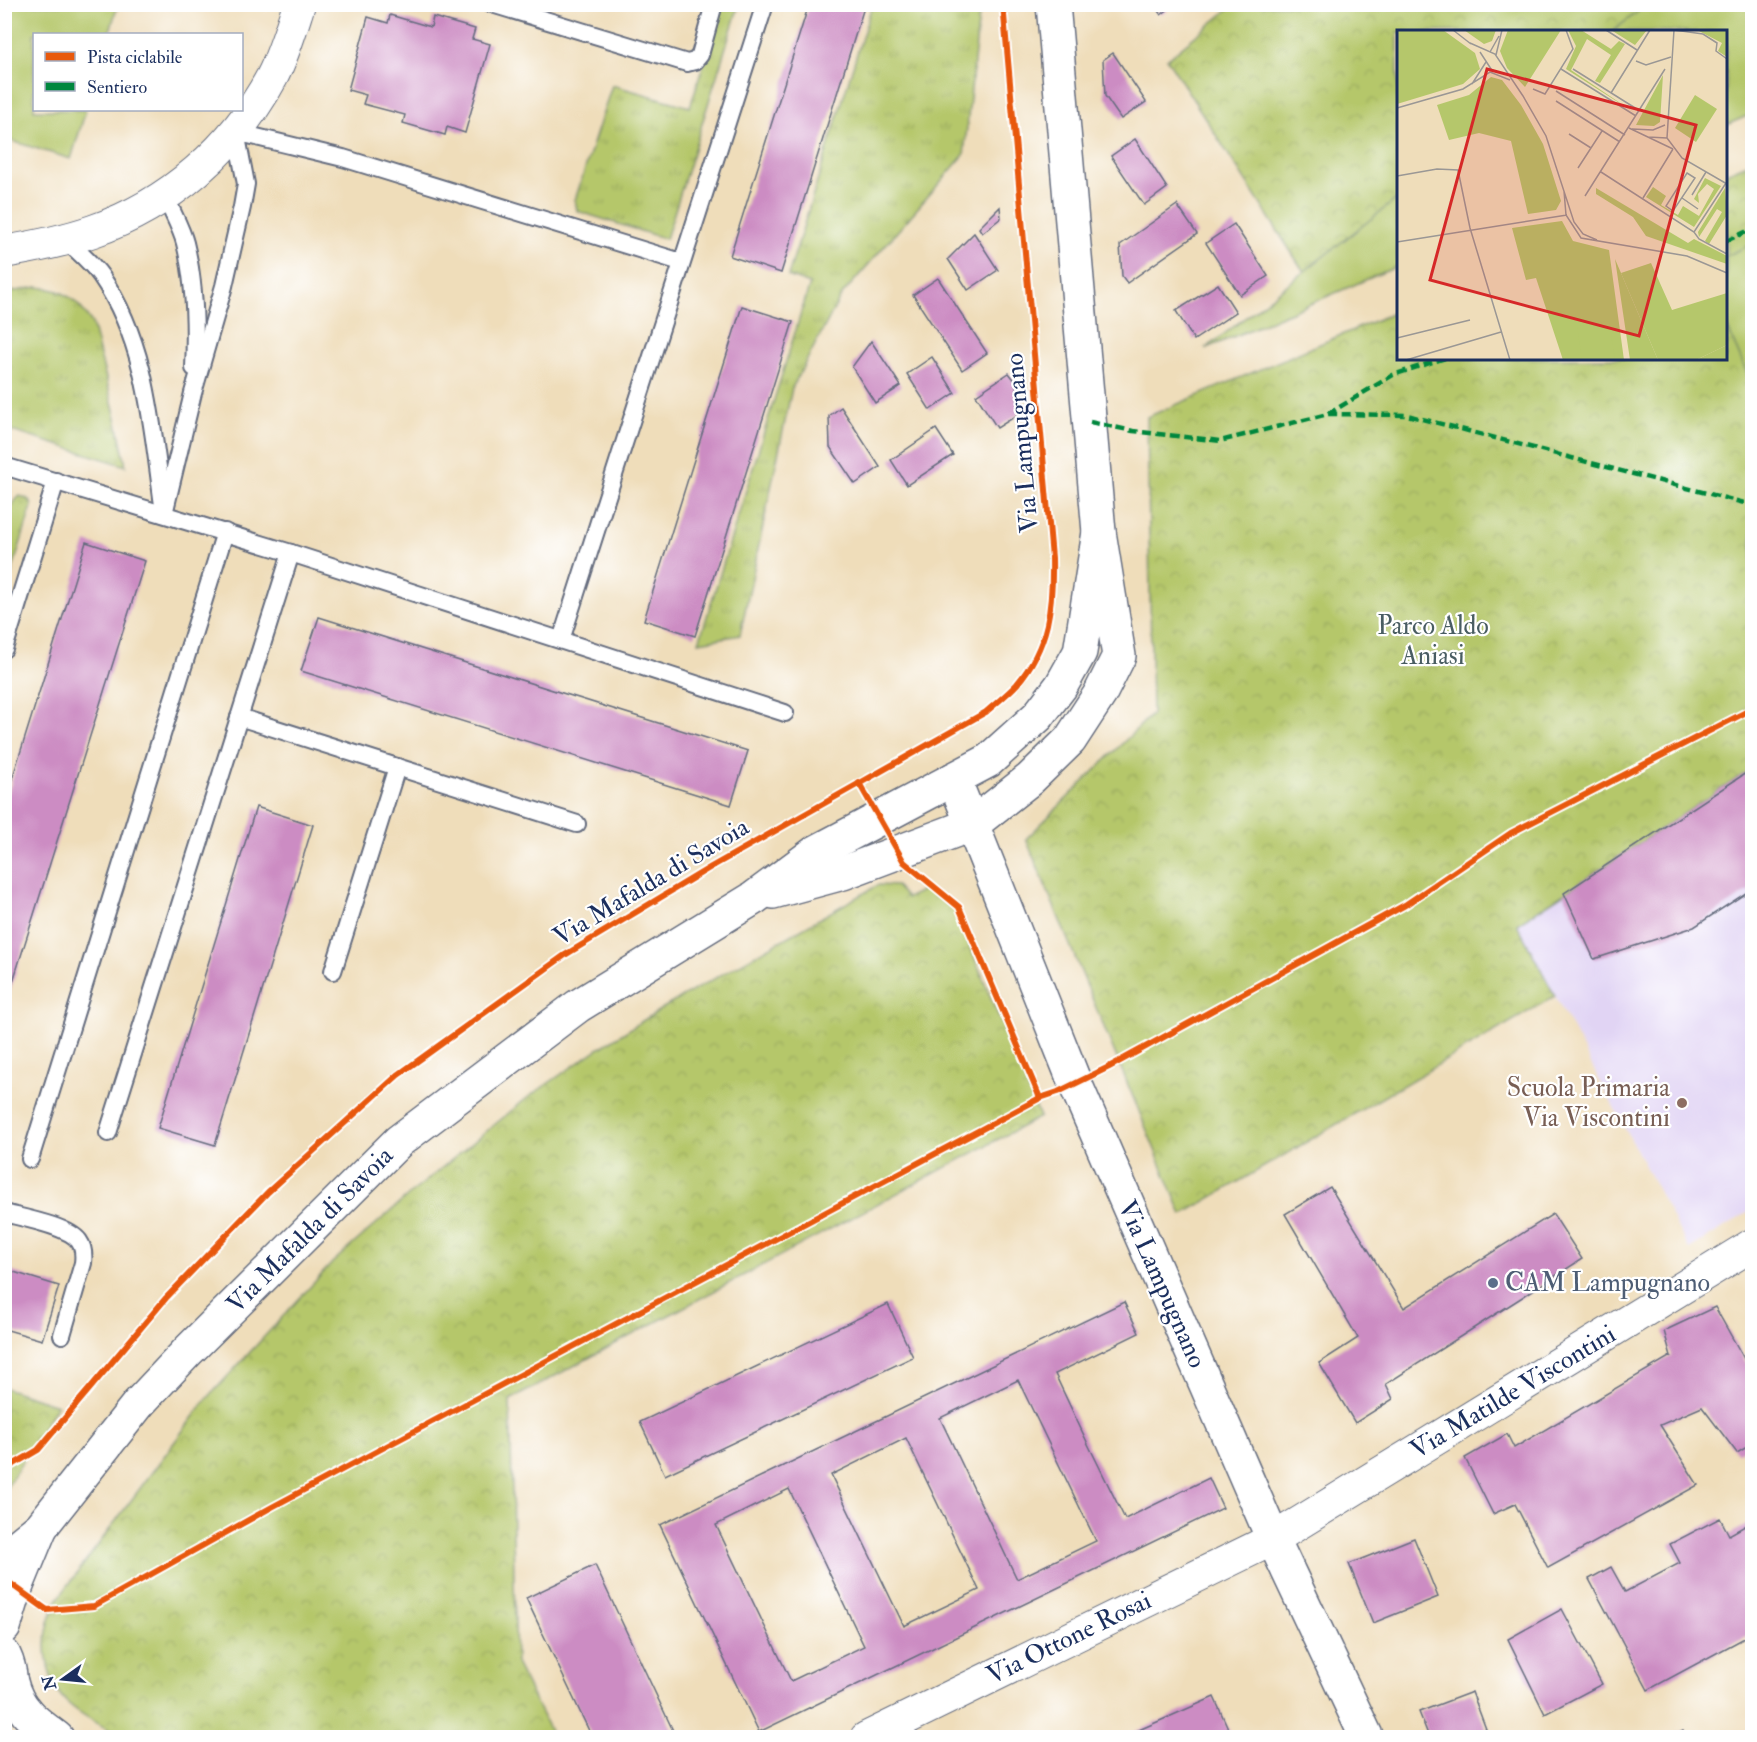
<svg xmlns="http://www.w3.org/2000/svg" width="1757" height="1742" viewBox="0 0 1757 1742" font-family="'IM FELL Double Pica',serif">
  <defs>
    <pattern id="grass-tufts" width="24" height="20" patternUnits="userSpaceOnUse" patternTransform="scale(1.5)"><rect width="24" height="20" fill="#b5c76b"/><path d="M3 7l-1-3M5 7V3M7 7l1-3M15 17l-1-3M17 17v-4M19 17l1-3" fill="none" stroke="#9bab5f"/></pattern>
    <pattern id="park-crowns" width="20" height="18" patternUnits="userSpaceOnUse" patternTransform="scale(1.5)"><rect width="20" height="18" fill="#b5c76b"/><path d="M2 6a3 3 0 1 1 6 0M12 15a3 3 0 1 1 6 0" fill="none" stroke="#9bab5f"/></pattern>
  </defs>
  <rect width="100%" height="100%" fill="#fff"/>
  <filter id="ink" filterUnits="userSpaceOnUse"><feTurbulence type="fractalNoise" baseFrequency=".0167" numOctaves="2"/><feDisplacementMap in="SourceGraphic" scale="12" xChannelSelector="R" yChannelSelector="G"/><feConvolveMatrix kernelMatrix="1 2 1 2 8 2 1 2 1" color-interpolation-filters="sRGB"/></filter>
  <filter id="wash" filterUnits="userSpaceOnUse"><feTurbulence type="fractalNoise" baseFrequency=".008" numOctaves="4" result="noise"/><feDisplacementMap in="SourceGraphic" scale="24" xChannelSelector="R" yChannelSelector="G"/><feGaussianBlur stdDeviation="1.35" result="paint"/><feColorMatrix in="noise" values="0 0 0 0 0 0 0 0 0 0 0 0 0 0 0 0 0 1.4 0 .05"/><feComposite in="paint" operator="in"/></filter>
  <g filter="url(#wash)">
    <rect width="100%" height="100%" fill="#efddba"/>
    <path fill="#e1d4f4" d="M 1752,769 L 1752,1210 L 1689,1249 L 1517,924 Z"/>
    <g fill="url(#grass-tufts)" stroke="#687b64" stroke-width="1.5">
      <path d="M 722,5 L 739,5 L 666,239 L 577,211 L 575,200 L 612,85 L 690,107 Z"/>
      <path d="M 872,5 L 980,5 L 964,155 L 841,296 L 792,388 L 740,635 L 699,642 L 810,284 L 788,276 Z"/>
      <path d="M 37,287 C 65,289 77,300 92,323 L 116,418 L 126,466 L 5,429 L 5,293 Z"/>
      <path d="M 20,496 L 30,500 L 32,506 L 5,594 C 4,569 0,511 20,496 Z"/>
    </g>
    <g fill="url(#park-crowns)" stroke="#687b64" stroke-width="1.5">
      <path d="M 1234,5 L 1648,5 L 1613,31 L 1398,32 L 1398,198 L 1304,272 L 1167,59 Z"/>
      <path d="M 1752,162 L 1752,769 L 1517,924 L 1555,996 L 1182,1215 L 1026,839 L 1152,714 L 1147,417 L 1398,311 L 1398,358 L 1726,358 L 1726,173 Z"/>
      <path d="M 878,885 L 896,886 L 907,898 L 925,889 L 955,910 L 1040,1117 L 510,1400 L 516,1663 L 553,1737 L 122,1737 C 105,1727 85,1718 70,1705 C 47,1687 42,1648 49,1622 C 51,1614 55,1607 57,1600 L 205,1401 L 333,1262 L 410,1194 L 527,1098 L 598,1049 L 663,1008 Z"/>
      <path d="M 5,1388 L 57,1405 L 5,1490 L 4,1389 Z"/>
    </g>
    <g fill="#b5c76b" stroke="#687b64" stroke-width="1.5">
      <path d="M 1648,4 L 1752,5 L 1752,114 L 1726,125 L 1726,32 L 1613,31 Z"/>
      <path d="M 4,5 L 118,5 L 109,34 L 34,34 L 34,110 L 86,110 L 71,159 L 5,139 Z"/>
      <path d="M 1398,198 L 1398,266 L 1205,349 Z"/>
      <path d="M 1752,244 L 1752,385 L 1726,324 L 1726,256 Z"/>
    </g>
    <g id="blocks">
      <g fill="#cc8cc3" fill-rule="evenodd">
        <path d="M 809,4 L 865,4 L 781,273 L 730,256 Z"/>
        <path d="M 1153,4 L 1175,4 L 1161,15 Z"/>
        <path d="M 390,15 L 431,27 L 433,17 L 475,29 L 472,39 L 490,44 L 465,133 L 447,127 L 445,135 L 403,123 L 405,115 L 363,104 L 366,95 L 348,90 L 368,17 L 388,23 Z"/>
        <path d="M 1113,53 L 1146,102 L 1121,119 L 1105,96 L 1103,60 Z"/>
        <path d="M 1135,139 L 1167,188 L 1144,205 L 1111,156 Z"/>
        <path d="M 1177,205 L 1197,234 L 1127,283 L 1122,276 L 1120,245 Z"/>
        <path d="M 1000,207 L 1001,218 L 982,233 L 979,228 Z"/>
        <path d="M 1234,224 L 1268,276 L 1240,295 L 1206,243 Z"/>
        <path d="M 974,233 L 998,270 L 968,290 L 948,259 Z"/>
        <path d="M 938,278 L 987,353 L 962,370 L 913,295 Z"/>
        <path d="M 1218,284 L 1236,312 L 1194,340 L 1176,311 Z"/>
        <path d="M 742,306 L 793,322 L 695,636 L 644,620 Z"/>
        <path d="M 871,341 L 901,386 L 875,403 L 852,367 Z"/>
        <path d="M 932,357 L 955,393 L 930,410 L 907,374 Z"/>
        <path d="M 1009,373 L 1016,382 L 1019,414 L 997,428 L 976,395 Z"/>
        <path d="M 841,407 L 880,467 L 855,484 L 830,447 L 829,416 Z"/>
        <path d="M 936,429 L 953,455 L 907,485 L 891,460 Z"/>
        <path d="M 86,542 L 145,561 L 4,1010 L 4,805 Z"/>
        <path d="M 319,617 L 748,751 L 731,805 L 301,671 Z"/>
        <path d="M 1752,769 L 1752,889 L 1694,927 L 1594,959 L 1564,893 Z"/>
        <path d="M 256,807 L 313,825 L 215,1145 L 158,1128 Z"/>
        <path d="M 1330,1187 L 1404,1308 L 1553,1214 L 1582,1259 L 1386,1384 L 1393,1399 L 1355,1423 L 1319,1363 L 1358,1338 L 1285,1214 Z"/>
        <path d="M 4,1269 L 59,1286 L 42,1340 L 4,1329 Z"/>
        <path d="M 1124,1302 L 1139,1333 L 1055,1374 L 1088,1444 L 1125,1519 L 1209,1478 L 1223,1508 L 759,1732 L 660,1525 ZM 1018,1380 L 1096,1541 L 1017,1579 L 940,1418 ZM 906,1438 L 979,1590 L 904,1626 L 831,1475 ZM 789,1489 L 864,1646 L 791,1681 L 716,1525 Z"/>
        <path d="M 888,1304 L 913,1357 L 665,1475 L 640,1422 Z"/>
        <path d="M 1715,1307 L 1752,1373 L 1752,1444 L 1737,1453 L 1702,1407 L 1660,1425 L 1698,1485 L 1548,1568 L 1515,1504 L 1493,1514 L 1465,1458 L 1507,1434 L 1514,1448 L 1671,1356 L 1664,1331 Z"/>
        <path d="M 1720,1518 L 1729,1535 L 1752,1522 L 1752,1634 L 1648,1690 L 1589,1579 L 1611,1567 L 1625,1592 L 1680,1563 L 1670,1544 Z"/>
        <path d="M 1414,1538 L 1438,1597 L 1373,1623 L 1349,1564 Z"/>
        <path d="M 595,1565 L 676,1737 L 592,1737 L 526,1598 Z"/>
        <path d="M 1562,1609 L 1602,1684 L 1545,1714 L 1508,1639 Z"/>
        <path d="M 1472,1692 L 1489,1737 L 1429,1737 L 1419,1712 Z"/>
        <path d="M 1214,1697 L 1232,1737 L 1123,1737 Z"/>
        <path d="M 1683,1731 L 1686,1737 L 1671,1737 Z"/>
      </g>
    </g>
  </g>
  <g filter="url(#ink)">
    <use href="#blocks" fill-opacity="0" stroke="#656c7e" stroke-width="1.5"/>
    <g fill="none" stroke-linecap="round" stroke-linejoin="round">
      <defs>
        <g id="service">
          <path d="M 492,4 L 687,63 L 695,61 L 700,55 L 714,4"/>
          <path d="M 165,195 C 171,211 181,227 185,243 C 195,283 196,327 194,368"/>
          <path d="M 66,240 C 77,251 92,263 101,276 C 147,343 152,426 163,505"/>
          <path d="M 4,466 L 291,553 L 785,713"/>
          <path d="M 164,514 L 193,393 L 224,286 L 242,207 L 246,184 L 236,132 L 343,158 L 681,262"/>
          <path d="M 561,640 L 765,4"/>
          <path d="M 4,649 L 56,481"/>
          <path d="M 239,717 L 577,824"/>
          <path d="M 333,971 L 397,767"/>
          <path d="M 108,1133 L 291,553"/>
          <path d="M 30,1159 L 225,532"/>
          <path d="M 4,1213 C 23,1218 68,1226 79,1241 C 84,1248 84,1255 83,1263 L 62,1335"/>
        </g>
        <g id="minor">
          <path d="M 4,252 C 34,247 64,241 93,231 C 169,205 234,148 272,77 C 284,54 291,29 299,4"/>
          <path d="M 866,1738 L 1273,1539 L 1752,1245"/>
        </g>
        <g id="tertiary">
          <path d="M 954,779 L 1075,1083 L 1273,1539 L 1367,1738"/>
          <path d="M 773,892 L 843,873 L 973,824 L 1030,779 L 1070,740 L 1100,694 L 1119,656 L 1099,532 L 1053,4"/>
          <path d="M 4,1557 L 41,1527 L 139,1403 L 189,1350 L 399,1141 L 578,1006 L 754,898 L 816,852 L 988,761 L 1038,716 L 1061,686 L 1080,652 L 1099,532"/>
          <path d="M 4,1627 L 16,1588 L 41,1527"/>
          <path d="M 4,1655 C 12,1672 12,1686 6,1704"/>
          <path d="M 11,1682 C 17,1709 35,1722 57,1738"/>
        </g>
      </defs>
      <use href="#service" stroke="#656c7e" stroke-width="20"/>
      <use href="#minor" stroke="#656c7e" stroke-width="34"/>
      <use href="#tertiary" stroke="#656c7e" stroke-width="36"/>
      <use href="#service" stroke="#fff" stroke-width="16"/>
      <use href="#minor" stroke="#fff" stroke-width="32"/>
      <use href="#tertiary" stroke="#fff" stroke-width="33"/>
      <g stroke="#00873e" stroke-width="4.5" stroke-dasharray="9 4.5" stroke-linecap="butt">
        <path d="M 1726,241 L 1752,229"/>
        <path d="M 1328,414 L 1393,375 L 1445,358"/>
        <path d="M 1090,422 L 1133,431 L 1220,441 L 1328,414 L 1407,415 L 1752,505"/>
      </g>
      <defs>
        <g id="cycleway">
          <path d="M 859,783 L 904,862 L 959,907 L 1040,1098"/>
          <path d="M 4,1470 L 38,1450 L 166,1298 L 268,1192 L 398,1075 L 565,955 L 711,867 L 986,712 C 996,703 1008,694 1017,684 C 1049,646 1053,606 1052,558 L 1003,4"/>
          <path d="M 4,1579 L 47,1610 L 94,1606 L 272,1507 L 1040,1098 L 1058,1092 L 1109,1067 L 1405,905 L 1511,833 L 1752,709"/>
        </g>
      </defs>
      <use href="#cycleway" stroke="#fff" stroke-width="10"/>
      <use href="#cycleway" stroke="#e8590c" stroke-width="6"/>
    </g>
  </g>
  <circle fill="#8d6e63" stroke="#fff" stroke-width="2" cx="1682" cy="1103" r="6"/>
  <circle fill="#5c6f8a" stroke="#fff" stroke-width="2" cx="1493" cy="1283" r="6"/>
  <g text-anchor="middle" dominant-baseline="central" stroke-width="4.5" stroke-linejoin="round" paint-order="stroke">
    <g font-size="26" fill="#1b2f5e" stroke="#fff">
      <text transform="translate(1022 443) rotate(-95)">Via Lampugnano</text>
      <text transform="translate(651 882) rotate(-31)">Via Mafalda di Savoia</text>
      <text transform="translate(310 1230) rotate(-45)">Via Mafalda di Savoia</text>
      <text transform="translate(1162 1284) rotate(66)">Via Lampugnano</text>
      <text transform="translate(1513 1392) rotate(-31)">Via Matilde Viscontini</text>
      <text transform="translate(1069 1638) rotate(-26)">Via Ottone Rosai</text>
    </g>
    <g font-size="26" fill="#495d62" stroke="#fff">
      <text x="1433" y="626">Parco Aldo<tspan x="1433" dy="30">Aniasi</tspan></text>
    </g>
    <g font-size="26" fill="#785e54" stroke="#fff" text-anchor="end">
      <text x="1670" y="1088">Scuola Primaria<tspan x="1670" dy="30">Via Viscontini</tspan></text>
    </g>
    <g font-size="26" fill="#4e5e75" stroke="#fff" text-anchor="start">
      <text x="1505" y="1283">CAM Lampugnano</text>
    </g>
  </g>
  <g transform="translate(1397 30)">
    <rect width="330" height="330" fill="#efddba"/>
    <path d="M 171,0 L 184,0 L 214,19 L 222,11 L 228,14 L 203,53 L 198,51 L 214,25 L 190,9 L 174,40 L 238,83 L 169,39 L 179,16 ZM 214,0 L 250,0 L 238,15 ZM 266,45 L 263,92 L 257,96 L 239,95 ZM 308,148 L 324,156 L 297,197 L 249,167 L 256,157 L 269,166 L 264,175 L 281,185 L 286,176 L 302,186 L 317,159 L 310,154 L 301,164 L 302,173 L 297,169 ZM 199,158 L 291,213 L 297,209 L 330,226 L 330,234 L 249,206 L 236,187 L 199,164 ZM 328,158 L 330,185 L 312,214 L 308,211 L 325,182 L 320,179 L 302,207 L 301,202 Z" fill="#b5c76b"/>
    <path d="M 67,0 L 99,0 L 95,11 L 87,14 ZM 111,0 L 164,0 L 128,57 L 110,38 L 103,21 ZM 300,0 L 330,0 L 330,27 L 321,21 L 325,13 ZM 94,47 L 105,50 L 124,75 L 146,114 L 164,171 L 159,180 L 131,184 L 114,111 L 82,103 L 52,110 L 40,75 L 72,65 ZM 165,191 L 176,211 L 212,220 L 227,330 L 166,330 L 139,248 L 129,250 L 115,198 ZM 254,233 L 275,280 L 330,263 L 330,315 L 299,330 L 261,330 L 224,243 Z" fill="#b5c76b"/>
    <path d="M 0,0 L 46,0 L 78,23 L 83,39 L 66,54 L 0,74 ZM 298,65 L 320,79 L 299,112 L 278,98 ZM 218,229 L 224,243 L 261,330 L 233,330 ZM 212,291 L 218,330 L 185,330 L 180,296 ZM 330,315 L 330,330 L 299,330 Z" fill="#b5c76b"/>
    <path fill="none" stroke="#9a9795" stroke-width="1.5" d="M 56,0 L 74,14M 209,0 L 240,20M 277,0 L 270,108 L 285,128 L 330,154M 277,0 L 306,4 L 320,13 L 319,21 L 330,29M 73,13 L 98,24 L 126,66 L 149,106 L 177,192 L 186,204 L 200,210M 83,22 L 96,42M 93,22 L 102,6M 99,25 L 105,0M 239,31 L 249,35 L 274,27M 164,39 L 239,86M 176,39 L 243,81M 75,54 L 89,32M 136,59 L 148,64 L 176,19 L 169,0M 159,61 L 228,105M 214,63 L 253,0M 159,71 L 223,112M 0,78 L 66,59 L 93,42 L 113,50M 232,98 L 276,119M 235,99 L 256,100 L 268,95M 172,104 L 194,118M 251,107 L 270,108M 181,138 L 205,101M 204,142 L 297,202 L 302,209 L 330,224M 290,143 L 298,148 L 276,181 L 269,176 ZM 0,146 L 40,139 L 61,140 L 73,198 L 113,330M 167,161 L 169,185 L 184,208 L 290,226 L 330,243M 295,165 L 309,142M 188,166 L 268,39M 246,168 L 276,119M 285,168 L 301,179M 297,202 L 329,153M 0,212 L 170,185M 0,308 L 73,290M 9,330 L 104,302"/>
    <path fill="#d62828" fill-opacity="0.15" stroke="#d62828" stroke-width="3" d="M 90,39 L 299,95 L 242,306 L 33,250 Z"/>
    <rect width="330" height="330" fill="none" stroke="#1b2f5e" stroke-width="3"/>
  </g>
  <rect width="1757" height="1742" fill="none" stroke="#fff" stroke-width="24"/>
  <rect x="33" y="33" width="210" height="78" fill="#ffffff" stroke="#a4acbf" stroke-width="1.5"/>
  <rect x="45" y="52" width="30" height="9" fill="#e8590c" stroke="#a4acbf" stroke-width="1.5"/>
  <text x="87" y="63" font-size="18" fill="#1b2f5e">Pista ciclabile</text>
  <rect x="45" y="82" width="30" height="9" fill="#00873e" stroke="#a4acbf" stroke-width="1.5"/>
  <text x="87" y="93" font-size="18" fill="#1b2f5e">Sentiero</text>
  <g transform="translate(63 1679) rotate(255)" stroke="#ffffff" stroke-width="4.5" paint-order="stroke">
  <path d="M0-4.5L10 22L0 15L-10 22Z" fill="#1b2f5e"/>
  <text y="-9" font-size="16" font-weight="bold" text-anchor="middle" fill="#1b2f5e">N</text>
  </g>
</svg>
